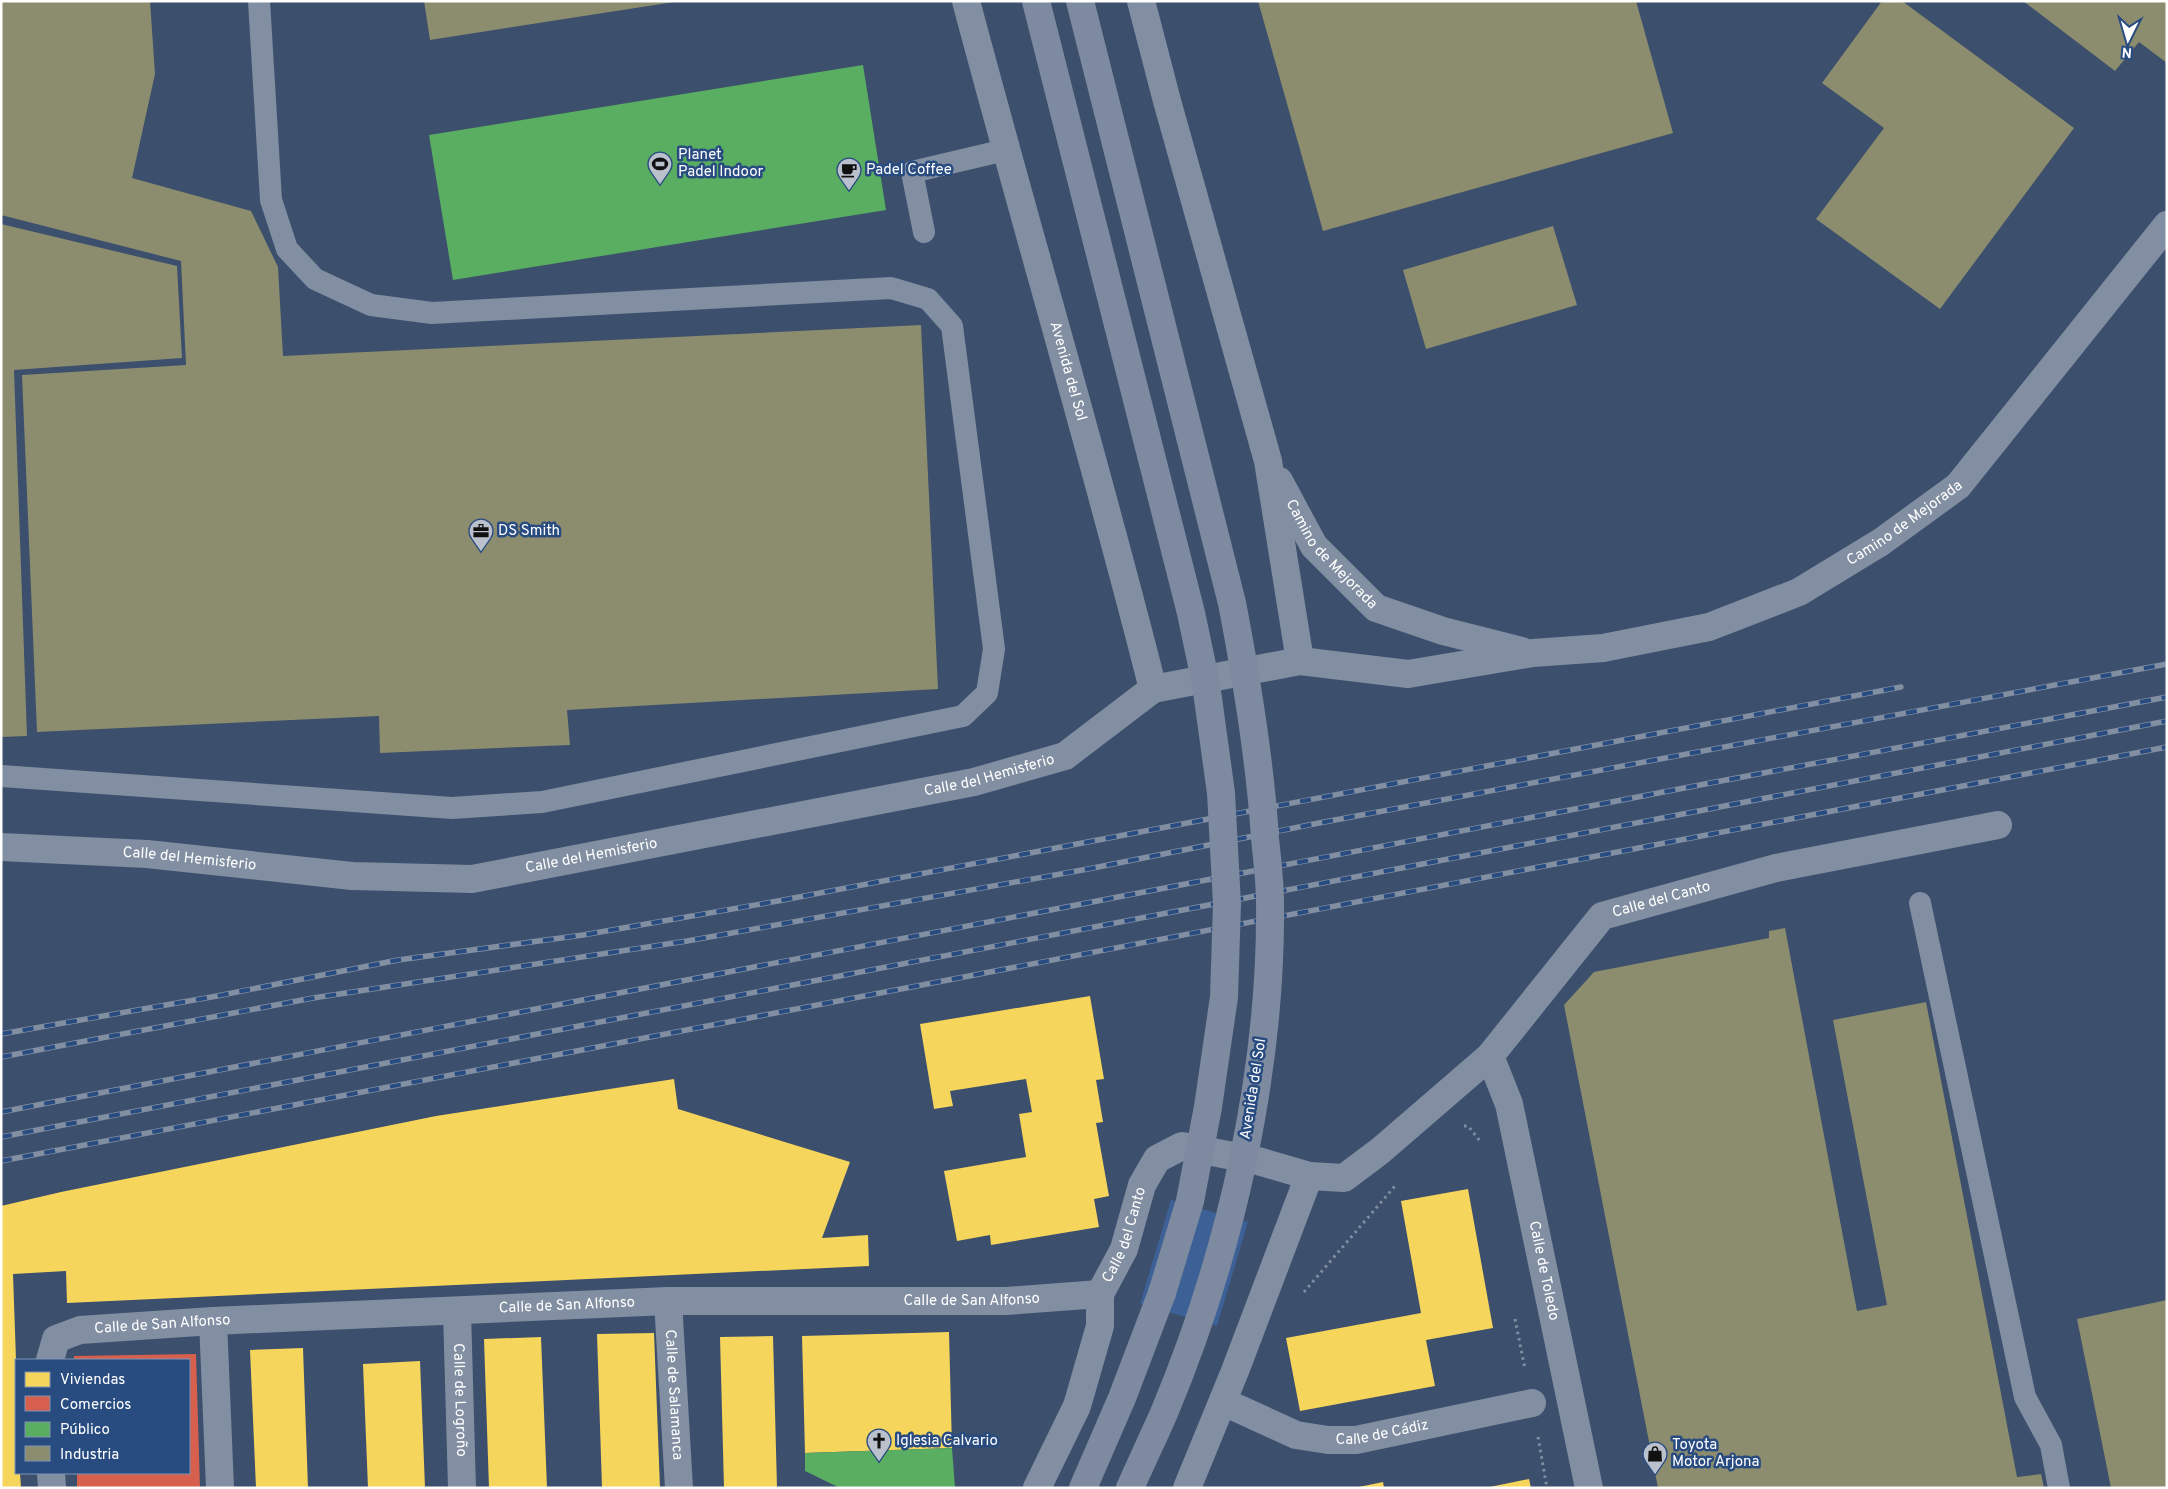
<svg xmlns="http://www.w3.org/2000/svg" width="2168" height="1489" viewBox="0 0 2168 1489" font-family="Overpass,sans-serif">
  <rect width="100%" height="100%" fill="#3c4f6c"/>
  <path fill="#3d6196" d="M 1171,1200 L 1248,1222 L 1217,1326 L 1140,1304 Z"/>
  <g fill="#f6d55c">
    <path d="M 1090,996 L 1104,1079 L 1096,1080 L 1103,1122 L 1096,1123 L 1109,1196 L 1094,1199 L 1099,1227 L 991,1245 L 990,1235 L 957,1241 L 944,1171 L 1026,1157 L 1019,1114 L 1032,1112 L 1026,1079 L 950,1091 L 953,1106 L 934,1109 L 920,1024 Z"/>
    <path d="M 674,1079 L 678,1109 L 850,1162 L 822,1238 L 868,1235 L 869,1266 L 67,1303 L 66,1271 L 13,1274 L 16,1360 L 16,1473 L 20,1473 L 21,1488 L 1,1488 L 1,1206 L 61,1192 L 436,1116 Z"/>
    <path d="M 1468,1189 L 1493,1328 L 1426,1340 L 1435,1386 L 1300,1411 L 1286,1338 L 1421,1313 L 1401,1201 Z"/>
    <path d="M 949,1332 L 952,1448 L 805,1453 L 802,1336 Z"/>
    <path d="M 654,1333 L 660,1488 L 602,1488 L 597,1334 Z"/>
    <path d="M 773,1336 L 777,1488 L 724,1488 L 720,1337 Z"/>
    <path d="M 541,1337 L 547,1488 L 489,1488 L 484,1339 Z"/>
    <path d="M 303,1348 L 308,1488 L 256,1488 L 250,1350 Z"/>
    <path d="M 420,1361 L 425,1488 L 368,1488 L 363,1364 Z"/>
    <path d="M 1529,1479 L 1531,1488 L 1490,1488 L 1490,1487 Z"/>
    <path d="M 1383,1482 L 1384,1488 L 1359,1488 L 1359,1487 Z"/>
  </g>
  <path fill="#d6604d" d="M 196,1354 L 200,1488 L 77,1488 L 77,1473 L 189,1473 L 189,1360 L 74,1360 L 74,1356 Z"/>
  <g fill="#5aae61">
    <path d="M 863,65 L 886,210 L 453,280 L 429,135 Z"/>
    <path d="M 952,1448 L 955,1488 L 840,1488 L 805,1471 L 805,1453 Z"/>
  </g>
  <g fill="#8c8c6e">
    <path d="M 1,1 L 150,1 L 155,74 L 132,178 L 251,211 L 278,267 L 283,356 L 921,325 L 938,689 L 567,710 L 570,745 L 380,753 L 379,716 L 37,732 L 22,375 L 186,365 L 181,261 L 1,215 Z"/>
    <path d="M 424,1 L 674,1 L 674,2 L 430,40 Z"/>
    <path d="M 1258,1 L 1636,1 L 1673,133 L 1323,231 Z"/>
    <path d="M 1882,1 L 1902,1 L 2074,128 L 1940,309 L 1816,219 L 1884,128 L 1822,83 Z"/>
    <path d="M 2023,1 L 2167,1 L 2167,63 L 2139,42 L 2115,71 Z"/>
    <path d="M 1,224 L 177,266 L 182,358 L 14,370 L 27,736 L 1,737 Z"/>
    <path d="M 1553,226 L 1577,305 L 1426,349 L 1403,270 Z"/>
    <path d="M 1785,928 L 1857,1311 L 1887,1305 L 1833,1020 L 1926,1002 L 2017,1477 L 2041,1474 L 2044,1488 L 1658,1488 L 1564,1005 L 1594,972 L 1769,938 L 1769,931 Z"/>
    <path d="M 2167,1300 L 2167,1488 L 2111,1488 L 2077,1319 Z"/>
  </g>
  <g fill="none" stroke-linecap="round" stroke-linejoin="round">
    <g stroke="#828fa2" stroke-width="3" stroke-dasharray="2.5 4" stroke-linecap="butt">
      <path d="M 1464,1126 L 1468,1126 L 1480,1141"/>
      <path d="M 1304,1292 L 1395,1186"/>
      <path d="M 1515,1319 L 1525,1369"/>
      <path d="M 1538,1437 L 1547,1488"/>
    </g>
    <g stroke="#828fa2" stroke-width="22">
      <path d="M 924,232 L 912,172 L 1005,150"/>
      <path d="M 1,776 L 452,808 L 542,802 L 963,716 L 987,693 L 994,649 L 952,326 L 928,299 L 891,288 L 432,313 L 371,305 L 315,279 L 287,249 L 271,200 L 259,1"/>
      <path d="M 1920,903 L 2025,1397 L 2051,1445 L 2059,1488"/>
    </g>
    <path stroke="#828fa2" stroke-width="28" id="s1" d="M 1237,1408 L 1296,1435 L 1328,1440 L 1356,1440 L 1532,1403"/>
    <g stroke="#828fa2" stroke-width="28">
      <path id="s2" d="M 966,1 C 1027,231 1095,459 1153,689"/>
      <path d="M 1141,1 L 1167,101 L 1268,461 L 1300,661"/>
      <path id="s3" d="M 1279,481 L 1314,546 L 1376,608 L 1443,631 L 1522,651"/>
      <path id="s4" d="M 1,847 L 147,854 L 352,876 L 472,879 L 974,782 L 1065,756 L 1153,689 L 1300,661 L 1408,674 L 1533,653 L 1603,648 L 1709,627 L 1799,592 L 1881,542 L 1958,486 L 2167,225"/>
      <path id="s5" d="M 1490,1056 L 1509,1104 L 1589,1488"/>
      <path id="s6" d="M 668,1301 L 679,1488"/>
      <path id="s7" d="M 457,1311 L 462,1488"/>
      <path d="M 213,1321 L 220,1488"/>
      <path id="s8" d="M 50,1360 L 56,1339 L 80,1330 L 213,1321 L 668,1301 L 1006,1301 L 1100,1294"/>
      <path d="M 51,1473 L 52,1488"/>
      <path id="s9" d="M 1037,1488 L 1077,1406 L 1100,1326 L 1100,1294 L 1124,1249 L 1142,1185 L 1157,1159 L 1182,1146 L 1258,1161 L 1309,1176 L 1344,1178 L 1380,1151 L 1490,1056 L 1602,916 L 1776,868 L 1998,825"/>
      <path d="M 1187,1488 L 1235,1371 L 1309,1176"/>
    </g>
    <path stroke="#7d8a9f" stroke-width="28" d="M 1083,1488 L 1122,1398 L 1162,1293"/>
    <defs>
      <g id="rail">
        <path d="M 1,1034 L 217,996 L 398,960 L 583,935 L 778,901 L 1901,687"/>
        <path d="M 1,1057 L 313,998 L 687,941 L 1088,869 L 1319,823 L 2167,664"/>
        <path d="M 1,1112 L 1705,784 L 2167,697"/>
        <path d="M 1,1137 L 2167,721"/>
        <path d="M 1,1161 L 2167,747"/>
      </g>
    </defs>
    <use href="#rail" stroke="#828fa2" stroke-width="5.5"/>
    <use href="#rail" stroke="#284b80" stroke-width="4" stroke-dasharray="11" stroke-linecap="butt"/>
    <g stroke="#7d8a9f" stroke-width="28">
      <path d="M 1036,1 L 1191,613 L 1206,684 L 1221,793 L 1227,904 L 1224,997 L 1208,1107 L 1190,1201 L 1162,1293"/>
      <path d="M 1080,1 L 1232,603 C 1247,681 1260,759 1265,838 C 1267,859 1270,881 1270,902 C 1272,1072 1230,1256 1164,1413 C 1153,1438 1141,1463 1130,1488"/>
    </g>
  </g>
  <defs>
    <symbol id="stadium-pin" viewBox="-11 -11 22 30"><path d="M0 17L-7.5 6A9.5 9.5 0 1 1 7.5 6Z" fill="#bbc1cc" stroke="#284b80"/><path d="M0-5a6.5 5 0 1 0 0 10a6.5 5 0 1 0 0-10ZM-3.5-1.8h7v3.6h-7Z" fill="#111"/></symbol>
    <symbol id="cafe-pin" viewBox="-11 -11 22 30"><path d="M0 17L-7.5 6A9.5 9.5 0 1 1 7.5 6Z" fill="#bbc1cc" stroke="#284b80"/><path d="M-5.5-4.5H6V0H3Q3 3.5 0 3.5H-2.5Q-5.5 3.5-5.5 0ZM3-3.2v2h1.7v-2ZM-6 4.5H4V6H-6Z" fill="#111"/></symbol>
    <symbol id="office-pin" viewBox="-11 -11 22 30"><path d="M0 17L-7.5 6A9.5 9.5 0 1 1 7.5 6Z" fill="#bbc1cc" stroke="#284b80"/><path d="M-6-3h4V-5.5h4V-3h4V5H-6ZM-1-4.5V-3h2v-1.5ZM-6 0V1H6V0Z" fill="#111"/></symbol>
    <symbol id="church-pin" viewBox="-11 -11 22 30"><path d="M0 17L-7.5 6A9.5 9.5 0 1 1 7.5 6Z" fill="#bbc1cc" stroke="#284b80"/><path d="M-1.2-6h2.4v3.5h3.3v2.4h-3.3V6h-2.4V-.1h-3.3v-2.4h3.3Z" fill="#111"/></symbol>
    <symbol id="shop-pin" viewBox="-11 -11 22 30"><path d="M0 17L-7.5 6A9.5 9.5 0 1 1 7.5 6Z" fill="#bbc1cc" stroke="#284b80"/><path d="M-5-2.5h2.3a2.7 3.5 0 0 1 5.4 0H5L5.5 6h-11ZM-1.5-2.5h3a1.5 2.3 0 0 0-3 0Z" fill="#111"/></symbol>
  </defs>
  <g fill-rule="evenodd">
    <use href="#stadium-pin" x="646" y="150" width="28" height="38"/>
    <use href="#cafe-pin" x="835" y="156" width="28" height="38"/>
    <use href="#office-pin" x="467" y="517" width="28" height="38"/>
    <use href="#church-pin" x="865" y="1427" width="28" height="38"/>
    <use href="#shop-pin" x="1641" y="1440" width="28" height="38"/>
  </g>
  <g text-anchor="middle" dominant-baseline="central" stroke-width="5" stroke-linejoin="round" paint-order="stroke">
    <g font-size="15" fill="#fff" stroke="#284b80" text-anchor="start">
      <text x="678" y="155">Planet<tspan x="678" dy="17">Padel Indoor</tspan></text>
      <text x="866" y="170">Padel Coffee</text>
      <text x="498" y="531">DS Smith</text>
      <text x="896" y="1441">Iglesia Calvario</text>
      <text x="1672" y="1445">Toyota<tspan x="1672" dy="17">Motor Arjona</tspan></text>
    </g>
    <g font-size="15" fill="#fff" stroke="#284b80">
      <text stroke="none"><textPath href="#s2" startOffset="384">Avenida del Sol</textPath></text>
      <text stroke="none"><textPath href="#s4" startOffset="1975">Camino de Mejorada</textPath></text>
      <text stroke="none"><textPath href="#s3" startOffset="91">Camino de Mejorada</textPath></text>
      <text stroke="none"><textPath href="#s4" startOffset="1000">Calle del Hemisferio</textPath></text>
      <text stroke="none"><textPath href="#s4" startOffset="594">Calle del Hemisferio</textPath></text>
      <text stroke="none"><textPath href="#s4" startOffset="189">Calle del Hemisferio</textPath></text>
      <text stroke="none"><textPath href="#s9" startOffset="979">Calle del Canto</textPath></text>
      <text transform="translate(1254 1089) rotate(-81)">Avenida del Sol</text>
      <text stroke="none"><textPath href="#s9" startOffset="271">Calle del Canto</textPath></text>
      <text stroke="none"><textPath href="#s5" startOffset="222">Calle de Toledo</textPath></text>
      <text stroke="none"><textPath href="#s8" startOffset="940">Calle de San Alfonso</textPath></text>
      <text stroke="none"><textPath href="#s8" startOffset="535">Calle de San Alfonso</textPath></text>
      <text stroke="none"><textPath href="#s8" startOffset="130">Calle de San Alfonso</textPath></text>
      <text stroke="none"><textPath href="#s6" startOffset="94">Calle de Salamanca</textPath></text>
      <text stroke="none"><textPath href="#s7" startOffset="89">Calle de Logroño</textPath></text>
      <text stroke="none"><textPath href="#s1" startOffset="152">Calle de Cádiz</textPath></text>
    </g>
  </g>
  <rect width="2168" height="1489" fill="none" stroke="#ffffff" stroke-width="5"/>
  <rect x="15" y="1359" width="175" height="115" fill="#284b80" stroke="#7e93b3"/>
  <rect x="25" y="1372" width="25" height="15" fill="#f6d55c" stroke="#7e93b3"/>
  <text x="60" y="1384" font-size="15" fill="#ffffff">Viviendas</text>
  <rect x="25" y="1396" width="25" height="15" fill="#d6604d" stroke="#7e93b3"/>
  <text x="60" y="1409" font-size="15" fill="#ffffff">Comercios</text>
  <rect x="25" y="1422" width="25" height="15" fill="#5aae61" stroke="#7e93b3"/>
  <text x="60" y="1434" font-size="15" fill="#ffffff">Público</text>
  <rect x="25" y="1446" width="25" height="15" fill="#8c8c6e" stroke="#7e93b3"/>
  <text x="60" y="1459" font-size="15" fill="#ffffff">Industria</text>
  <g transform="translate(2128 40) rotate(185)" stroke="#284b80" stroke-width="4" paint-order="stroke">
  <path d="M0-4L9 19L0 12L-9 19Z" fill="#ffffff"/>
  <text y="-8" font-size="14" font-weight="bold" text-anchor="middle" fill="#ffffff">N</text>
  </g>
</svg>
